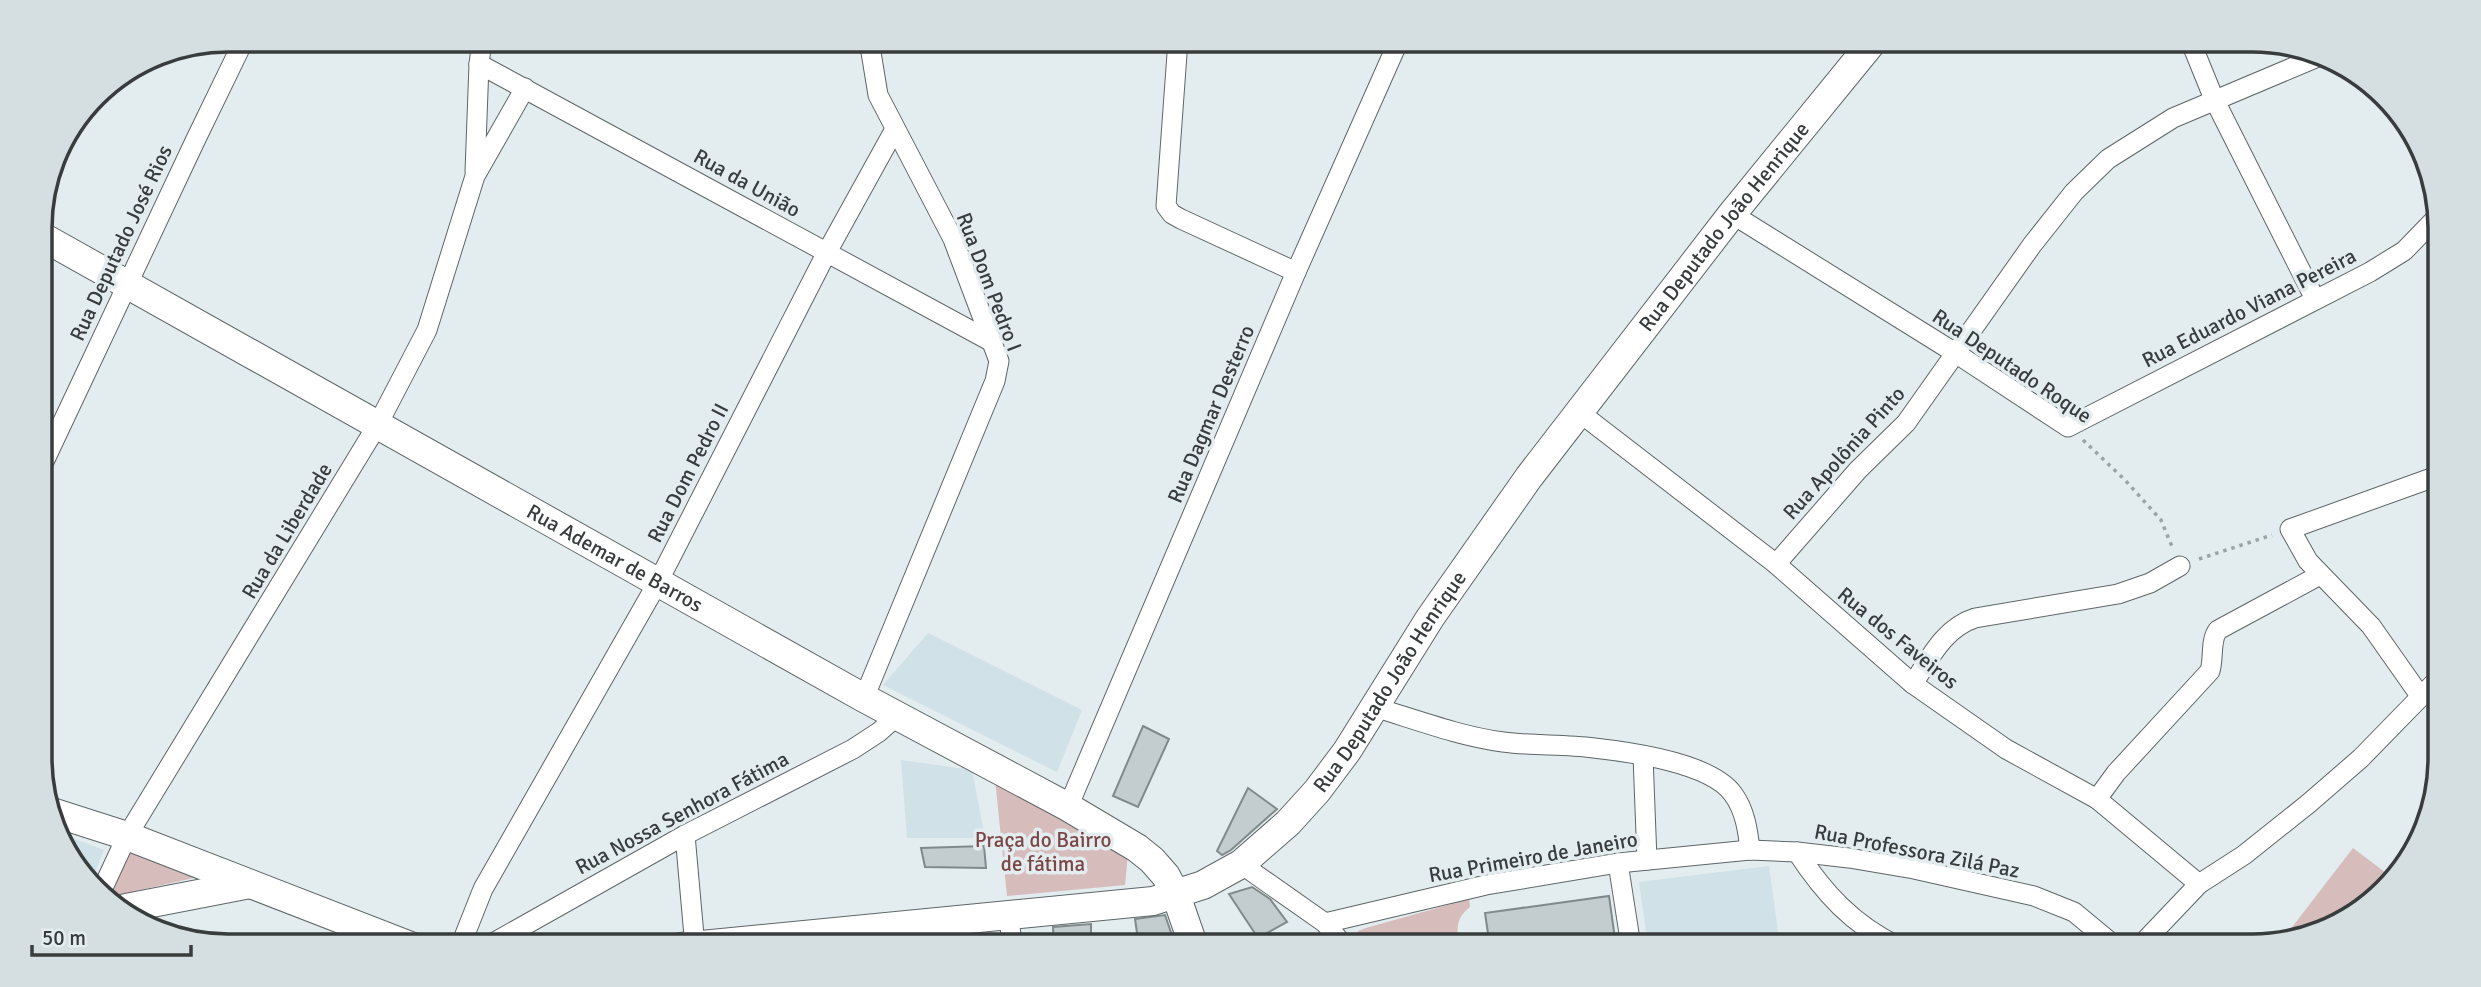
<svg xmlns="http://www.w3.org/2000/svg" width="2481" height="987" viewBox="0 0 2481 987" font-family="Signika,sans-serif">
  <rect width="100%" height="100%" fill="#e3ecef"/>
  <g fill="#d0e1e7">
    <path d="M 928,633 L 1082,710 L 1057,772 L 883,685 Z"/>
    <path d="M 901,760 L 972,770 L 985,838 L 907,838 Z"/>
    <path d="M 64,835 L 104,850 L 90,884 L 87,882 Z"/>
    <path d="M 1769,866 L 1780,946 L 1648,946 L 1639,882 Z"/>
  </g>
  <g fill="#d7bcbc">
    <path d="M 995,779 L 1128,853 L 1125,885 L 1007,896 Z"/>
    <path d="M 2353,848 L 2390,876 L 2367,908 L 2283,939 Z"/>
    <path d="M 128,851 L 198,877 L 109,897 L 106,895 Z"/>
    <path d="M 1469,899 L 1470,907 C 1455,919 1457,928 1459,947 L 1362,947 L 1355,939 L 1358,931 L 1366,928 Z"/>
  </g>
  <g fill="#c3ccce" stroke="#81898b" stroke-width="2">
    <path d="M 1143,726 L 1169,739 L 1138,807 L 1113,796 Z"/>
    <path d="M 1248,788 L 1277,809 L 1231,850 L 1222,855 L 1217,851 Z"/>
    <path d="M 984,846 L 986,868 L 925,867 L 921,848 Z"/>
    <path d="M 1252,887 L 1270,899 L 1287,922 L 1258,938 L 1229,894 Z"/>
    <path d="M 1609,896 L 1616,946 L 1490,947 L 1485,913 Z"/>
    <path d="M 1165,915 L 1176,947 L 1139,947 L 1135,919 Z"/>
    <path d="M 1091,924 L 1091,947 L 1054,947 L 1053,927 Z"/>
  </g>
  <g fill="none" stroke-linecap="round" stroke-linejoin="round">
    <defs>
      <g id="street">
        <path d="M 1178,40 L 1166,206 L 1172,214 L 1181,219 L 1296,272"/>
        <path d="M 2190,40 L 2214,99 L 2315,299"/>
        <path d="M 479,64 L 992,342"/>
        <path d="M 475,172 L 479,64 L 482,40"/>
        <path d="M 1732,214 L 1957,354 L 2068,427 L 2370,272 L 2404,251 L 2439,215"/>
        <path d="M 1579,412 L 1776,564 L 1913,684 L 2006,749 L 2097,799 L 2199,884"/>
        <path d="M 42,466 L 195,141 L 244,40"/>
        <path d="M 1776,564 L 1858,470 L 1906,423 L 2032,245 L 2074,192 L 2108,159 L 2173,118 L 2320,56"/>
        <path d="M 1913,684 C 1930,658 1944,628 1975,618 L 2118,594 L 2150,583 L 2180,566"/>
        <path d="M 2421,697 L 2371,626 L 2308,561 L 2290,529 L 2440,475"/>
        <path d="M 864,698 L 995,381 L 999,361 L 953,239 L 878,95 L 869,40"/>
        <path d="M 1374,707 C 1417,720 1459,736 1503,742 C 1533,746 1564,744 1594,748 C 1630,752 1711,763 1733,794 C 1745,810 1748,831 1750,850"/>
        <path d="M 1643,756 L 1647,860"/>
        <path d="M 2097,799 L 2116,773 L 2210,671 C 2214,658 2210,640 2218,630 L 2320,575"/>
        <path d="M 1068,807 L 1296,272 L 1399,40"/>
        <path d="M 685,835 L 695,947"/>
        <path d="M 1797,852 C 1824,893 1852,924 1897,946"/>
        <path d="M 1618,863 L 1631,946"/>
        <path d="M 1241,864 L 1325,923 L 1345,947"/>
        <path d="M 101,892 L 127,836 L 378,424 L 427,330 L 475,176 L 525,88"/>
        <path d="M 1009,915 L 1012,947"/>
        <path d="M 1325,923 L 1486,885 L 1618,863 L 1750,850 L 1797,852 L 1849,858 L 1914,869 L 2034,896 L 2074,912 L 2115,946"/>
        <path d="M 2140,946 L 2199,884 L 2244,855 L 2308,804 L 2361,758 L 2441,676"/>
        <path d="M 460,947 L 483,889 L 658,582 L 827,252 L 895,129"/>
        <path d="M 486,947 L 685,835 L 853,749 L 879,732 L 897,716"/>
      </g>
      <g id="secondary">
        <path id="s1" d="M 41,236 L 864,698 L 1068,807 L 1137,848 L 1152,860 L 1166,876 L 1176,895 L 1194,947"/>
        <path d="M 52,812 L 127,836 L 413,947"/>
        <path d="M 126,908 L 250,884"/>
        <path id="s2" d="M 681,947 L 1153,901 L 1203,885 L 1241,864 L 1288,823 L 1317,791 L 1347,751 L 1430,618 L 1529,477 L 1732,214 L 1874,40"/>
      </g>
    </defs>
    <use href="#street" stroke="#5e6668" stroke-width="21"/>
    <use href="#secondary" stroke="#5e6668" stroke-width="30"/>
    <g stroke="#9ca3a5" stroke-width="3.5" stroke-dasharray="3.5 5" stroke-linecap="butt">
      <path d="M 2083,440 L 2125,480 L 2161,520 L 2173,549"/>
      <path d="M 2199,559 L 2272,535"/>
    </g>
    <use href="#street" stroke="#fff" stroke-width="19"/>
    <use href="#secondary" stroke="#fff" stroke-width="28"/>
  </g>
  <g text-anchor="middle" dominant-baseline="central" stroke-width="7" stroke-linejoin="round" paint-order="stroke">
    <g font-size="21" fill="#383c3d" stroke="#e3ecef">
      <text transform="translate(747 183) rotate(29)">Rua da União</text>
      <text stroke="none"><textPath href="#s2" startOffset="1372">Rua Deputado João Henrique</textPath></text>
      <text transform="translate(121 243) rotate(-65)">Rua Deputado José Rios</text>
      <text transform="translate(989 282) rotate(69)">Rua Dom Pedro I</text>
      <text transform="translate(2249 308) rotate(-27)">Rua Eduardo Viana Pereira</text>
      <text transform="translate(2012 366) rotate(34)">Rua Deputado Roque</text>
      <text transform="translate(1211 414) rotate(-67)">Rua Dagmar Desterro</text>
      <text transform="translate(1844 453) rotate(-48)">Rua Apolônia Pinto</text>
      <text transform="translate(688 473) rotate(-63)">Rua Dom Pedro II</text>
      <text transform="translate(287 531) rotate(-59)">Rua da Liberdade</text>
      <text stroke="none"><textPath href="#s1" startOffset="658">Rua Ademar de Barros</textPath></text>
      <text transform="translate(1898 638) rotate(39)">Rua dos Faveiros</text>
      <text stroke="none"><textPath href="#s2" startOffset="807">Rua Deputado João Henrique</textPath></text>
      <text transform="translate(682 813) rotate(-28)">Rua Nossa Senhora Fátima</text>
      <text transform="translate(1917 851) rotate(11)">Rua Professora Zilá Paz</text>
      <text transform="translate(1533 857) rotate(-10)">Rua Primeiro de Janeiro</text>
    </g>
    <g font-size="21" fill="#7c4647" stroke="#e3ecef">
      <text x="1043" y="840">Praça do Bairro<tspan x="1043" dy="24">de fátima</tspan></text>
    </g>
  </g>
  <path d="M0 0H2481V987H0ZM228 52H2252A176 176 0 0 1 2428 228V758A176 176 0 0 1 2252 934H228A176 176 0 0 1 52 758V228A176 176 0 0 1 228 52Z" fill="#d5dee1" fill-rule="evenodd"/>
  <path fill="none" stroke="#383c3d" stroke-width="3.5" d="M228 52H2252A176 176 0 0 1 2428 228V758A176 176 0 0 1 2252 934H228A176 176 0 0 1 52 758V228A176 176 0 0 1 228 52Z"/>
  <path d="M32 945v10h159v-10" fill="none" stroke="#383c3d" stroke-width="3.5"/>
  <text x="42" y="945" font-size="21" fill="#383c3d" stroke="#e3ecef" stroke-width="5" paint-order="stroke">50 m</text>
</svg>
